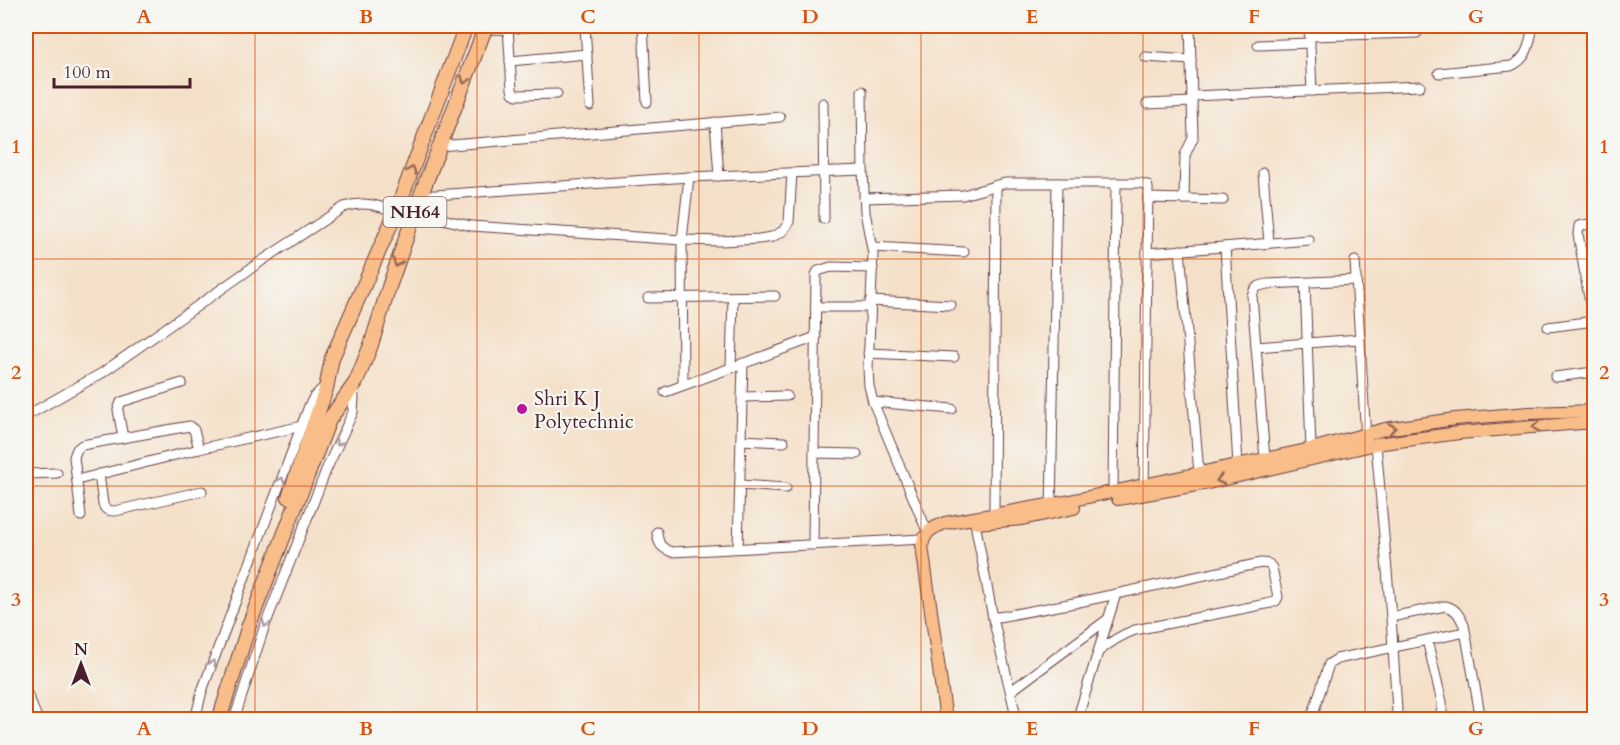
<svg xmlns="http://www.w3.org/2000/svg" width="1620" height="745" viewBox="0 0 1620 745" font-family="Cardo,serif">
  <rect width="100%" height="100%" fill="#f6f6f2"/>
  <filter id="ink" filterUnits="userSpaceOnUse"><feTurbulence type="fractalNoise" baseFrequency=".0167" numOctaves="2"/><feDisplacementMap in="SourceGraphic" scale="12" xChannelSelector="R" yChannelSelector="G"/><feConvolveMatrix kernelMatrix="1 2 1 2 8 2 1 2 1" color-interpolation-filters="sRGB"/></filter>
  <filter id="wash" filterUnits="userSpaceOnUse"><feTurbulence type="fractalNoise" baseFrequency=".008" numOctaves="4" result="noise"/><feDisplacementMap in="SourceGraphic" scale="24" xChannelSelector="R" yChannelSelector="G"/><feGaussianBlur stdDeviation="1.35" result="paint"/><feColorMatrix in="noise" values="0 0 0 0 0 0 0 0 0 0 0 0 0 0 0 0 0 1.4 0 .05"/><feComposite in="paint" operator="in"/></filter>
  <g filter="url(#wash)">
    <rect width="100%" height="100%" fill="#f4e0c8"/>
  </g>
  <g filter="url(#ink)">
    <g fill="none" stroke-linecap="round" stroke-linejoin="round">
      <defs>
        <g id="minor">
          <path d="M 474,26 C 495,33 518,27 540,26"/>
          <path d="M 585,26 L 590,106"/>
          <path d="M 643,26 L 647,102"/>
          <path d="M 1309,26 L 1312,91"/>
          <path d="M 508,28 L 512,89 L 513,93 L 517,95 L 557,94"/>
          <path d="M 1310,36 L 1417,33"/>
          <path d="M 1258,45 L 1310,43"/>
          <path d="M 1145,57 L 1191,60"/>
          <path d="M 510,61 L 587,54"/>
          <path d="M 1439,73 L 1511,66 C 1529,58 1529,43 1533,26"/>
          <path d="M 862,91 L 863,170 L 865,212 L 873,254 L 868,368 L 869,386 L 873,402 L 927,531"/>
          <path d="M 1192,96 L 1420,86"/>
          <path d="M 823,103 L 824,219"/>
          <path d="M 1147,104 L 1192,102"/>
          <path d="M 715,122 L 719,176"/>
          <path d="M 440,146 L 780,117"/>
          <path d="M 1263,173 L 1269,243"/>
          <path d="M 421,196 L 689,177 L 863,170"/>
          <path d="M 864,198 L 963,195 L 1005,183 L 1140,183 L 1147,185 L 1148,188 L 1144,491"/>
          <path d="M 1148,198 L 1223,200"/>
          <path d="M 1184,199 L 1185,155 L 1193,138 L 1190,26"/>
          <path d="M 399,206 L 415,212 L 471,226 L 682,240 L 721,241 L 759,239 L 772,237 L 783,231 L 789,222 L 792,173"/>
          <path d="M 873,247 L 964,252"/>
          <path d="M 1225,247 L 1238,465"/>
          <path d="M 1180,250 L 1199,473"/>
          <path d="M 1147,253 L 1309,240"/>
          <path d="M 1355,261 L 1366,438"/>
          <path d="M 1305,282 L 1311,449"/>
          <path d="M 648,298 L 775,296"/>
          <path d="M 870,301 L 951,305"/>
          <path d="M 816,307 L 870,307"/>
          <path d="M 1593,321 L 1578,234 L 1579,226 L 1594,223"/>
          <path d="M 1548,327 L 1594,321"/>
          <path d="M 1256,347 L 1359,339"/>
          <path d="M 868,353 L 954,357"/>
          <path d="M 731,368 L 733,297"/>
          <path d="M 1555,377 L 1594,372"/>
          <path d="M 683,385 L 682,240 L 689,177"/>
          <path d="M 665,392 L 816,337"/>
          <path d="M 742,397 L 787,396"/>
          <path d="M 873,402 L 952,409"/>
          <path d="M 26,416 L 102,373 L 260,262 L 344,207 C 363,201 378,205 396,212"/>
          <path d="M 123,438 L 118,410 L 121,402 L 182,383"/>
          <path d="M 741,440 L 784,442"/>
          <path d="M 1376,444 L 1391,617 L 1397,710 L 1395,720"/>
          <path d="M 814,453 L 857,454"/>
          <path d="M 1265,459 L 1252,296 C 1254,287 1258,286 1267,284 L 1356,280"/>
          <path d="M 26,474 L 57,473"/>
          <path d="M 99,474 L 103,504 C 105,510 108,511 115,511 L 202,491"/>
          <path d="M 77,480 L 199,449 L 302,426"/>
          <path d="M 740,485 L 786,488"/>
          <path d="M 1113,492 L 1116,183"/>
          <path d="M 1051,511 L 1057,183"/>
          <path d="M 994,513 L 996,185"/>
          <path d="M 81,516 L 74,457 L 77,449 L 82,445 L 190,426 L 194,430 L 199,449"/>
          <path d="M 975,523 L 993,618 L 1017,720"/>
          <path d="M 657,532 C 658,544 661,548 672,552 L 923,539"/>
          <path d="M 813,545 L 816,275 L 818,271 L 831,267 L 873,268"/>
          <path d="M 738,548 L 743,363"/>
          <path d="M 1391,617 L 1445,606 C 1456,608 1459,615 1464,625 L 1481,720"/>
          <path d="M 993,618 L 1074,603 L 1261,563 L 1269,564 L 1272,568 L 1278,597 L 1276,601 L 1271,603 L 1135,630 C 1121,635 1110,642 1098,652"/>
          <path d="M 1427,640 L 1442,702 L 1442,712 L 1435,720"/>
          <path d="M 26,691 L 38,720"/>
          <path d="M 1011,691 L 1108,619"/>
          <path d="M 195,720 L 202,691 L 309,406 L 314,397 L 326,385"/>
          <path d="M 234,720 L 264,628 L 327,468 L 353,412 L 354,397 L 353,387"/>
          <path d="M 1077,720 L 1116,594"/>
          <path d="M 1311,720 L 1329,664 L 1337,659 L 1465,632"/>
        </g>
        <g id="major">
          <path d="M 1118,499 L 1208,483 L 1376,444 L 1459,433 L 1594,422"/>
          <path d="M 976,523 L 1022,519 L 1074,508"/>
          <path d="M 946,720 L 922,546 C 925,531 932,528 945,523 L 1065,502 L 1144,485 L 1311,449 L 1385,429 L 1455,419 L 1529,413 L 1594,411"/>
        </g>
        <g id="highway">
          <path d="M 289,497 L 326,389 L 332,358 L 396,212 L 466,26"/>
          <path d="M 219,720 L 249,625 L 329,420 L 356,382 L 371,345 L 389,287 L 425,184 L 486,26"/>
        </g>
      </defs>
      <use href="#minor" stroke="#643c43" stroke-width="11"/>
      <use href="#major" stroke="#643c43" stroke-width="14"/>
      <use href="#highway" stroke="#643c43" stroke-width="16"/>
      <use href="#minor" stroke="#fff" stroke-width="9"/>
      <use href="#major" stroke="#f8bd89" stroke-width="12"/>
      <use href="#highway" stroke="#f8bd89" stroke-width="14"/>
    </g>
    <defs><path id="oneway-chevron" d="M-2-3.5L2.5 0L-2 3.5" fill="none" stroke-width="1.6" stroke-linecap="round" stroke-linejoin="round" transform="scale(1.5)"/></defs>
    <g stroke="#986655">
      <use href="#oneway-chevron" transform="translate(465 80) rotate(111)"/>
      <use href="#oneway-chevron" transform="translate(412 170) rotate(-69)"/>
      <use href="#oneway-chevron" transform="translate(397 263) rotate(109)"/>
      <use href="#oneway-chevron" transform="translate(1536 427) rotate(175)"/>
      <use href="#oneway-chevron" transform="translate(1392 428) rotate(-9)"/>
      <use href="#oneway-chevron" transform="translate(1220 480) rotate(167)"/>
    </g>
    <g stroke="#ae9aa0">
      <use href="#oneway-chevron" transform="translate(339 442) rotate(115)"/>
      <use href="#oneway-chevron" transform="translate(281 481) rotate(-69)"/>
      <use href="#oneway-chevron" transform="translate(266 623) rotate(111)"/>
      <use href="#oneway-chevron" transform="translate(212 664) rotate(-70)"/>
    </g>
  </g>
  <path fill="none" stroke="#d8530f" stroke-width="1.5" stroke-opacity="0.55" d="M 255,26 L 255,720M 477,26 L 477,720M 699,26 L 699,720M 921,26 L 921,720M 1143,26 L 1143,720M 1365,26 L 1365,720M 26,259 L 1594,259M 26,486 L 1594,486"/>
  <circle fill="#b5179e" stroke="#f6f6f2" stroke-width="2" cx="522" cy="409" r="6"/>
  <g text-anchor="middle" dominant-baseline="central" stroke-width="4.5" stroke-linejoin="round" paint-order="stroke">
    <rect fill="#f6f6f2" stroke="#7e6067" stroke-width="1.5" x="383.5" y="197" width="63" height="30" rx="4.5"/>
    <g font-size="18" font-weight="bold" fill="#4a1f2b">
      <text x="415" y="212">NH64</text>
    </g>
    <g font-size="20" fill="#4a1f2b" stroke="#f6f6f2" text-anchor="start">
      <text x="534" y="398">Shri K J<tspan x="534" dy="23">Polytechnic</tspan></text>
    </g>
  </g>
  <rect width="1620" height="745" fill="none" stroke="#f6f6f2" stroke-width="66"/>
  <g transform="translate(81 664)" stroke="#f6f6f2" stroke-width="4.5" paint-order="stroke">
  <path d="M0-4.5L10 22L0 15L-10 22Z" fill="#4a1f2b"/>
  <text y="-9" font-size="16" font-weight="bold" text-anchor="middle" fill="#4a1f2b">N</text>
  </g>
  <path d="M54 78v9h136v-9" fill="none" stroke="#4a1f2b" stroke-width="3"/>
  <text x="63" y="78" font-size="18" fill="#4a1f2b" stroke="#f6f6f2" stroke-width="4.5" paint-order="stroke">100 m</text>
  <rect x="33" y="33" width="1554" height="679" fill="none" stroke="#d8530f" stroke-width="2"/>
  <g font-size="20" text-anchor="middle" font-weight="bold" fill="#d8530f">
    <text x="144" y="23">A</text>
    <text x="366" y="23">B</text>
    <text x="588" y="23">C</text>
    <text x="810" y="23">D</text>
    <text x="1032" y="23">E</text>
    <text x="1254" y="23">F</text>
    <text x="1476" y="23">G</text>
    <text x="16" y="153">1</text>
    <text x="1604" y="153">1</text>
    <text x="16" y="379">2</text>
    <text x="1604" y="379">2</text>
    <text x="16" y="606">3</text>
    <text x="1604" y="606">3</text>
    <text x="144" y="735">A</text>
    <text x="366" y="735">B</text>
    <text x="588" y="735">C</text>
    <text x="810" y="735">D</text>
    <text x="1032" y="735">E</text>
    <text x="1254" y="735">F</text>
    <text x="1476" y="735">G</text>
  </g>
</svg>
